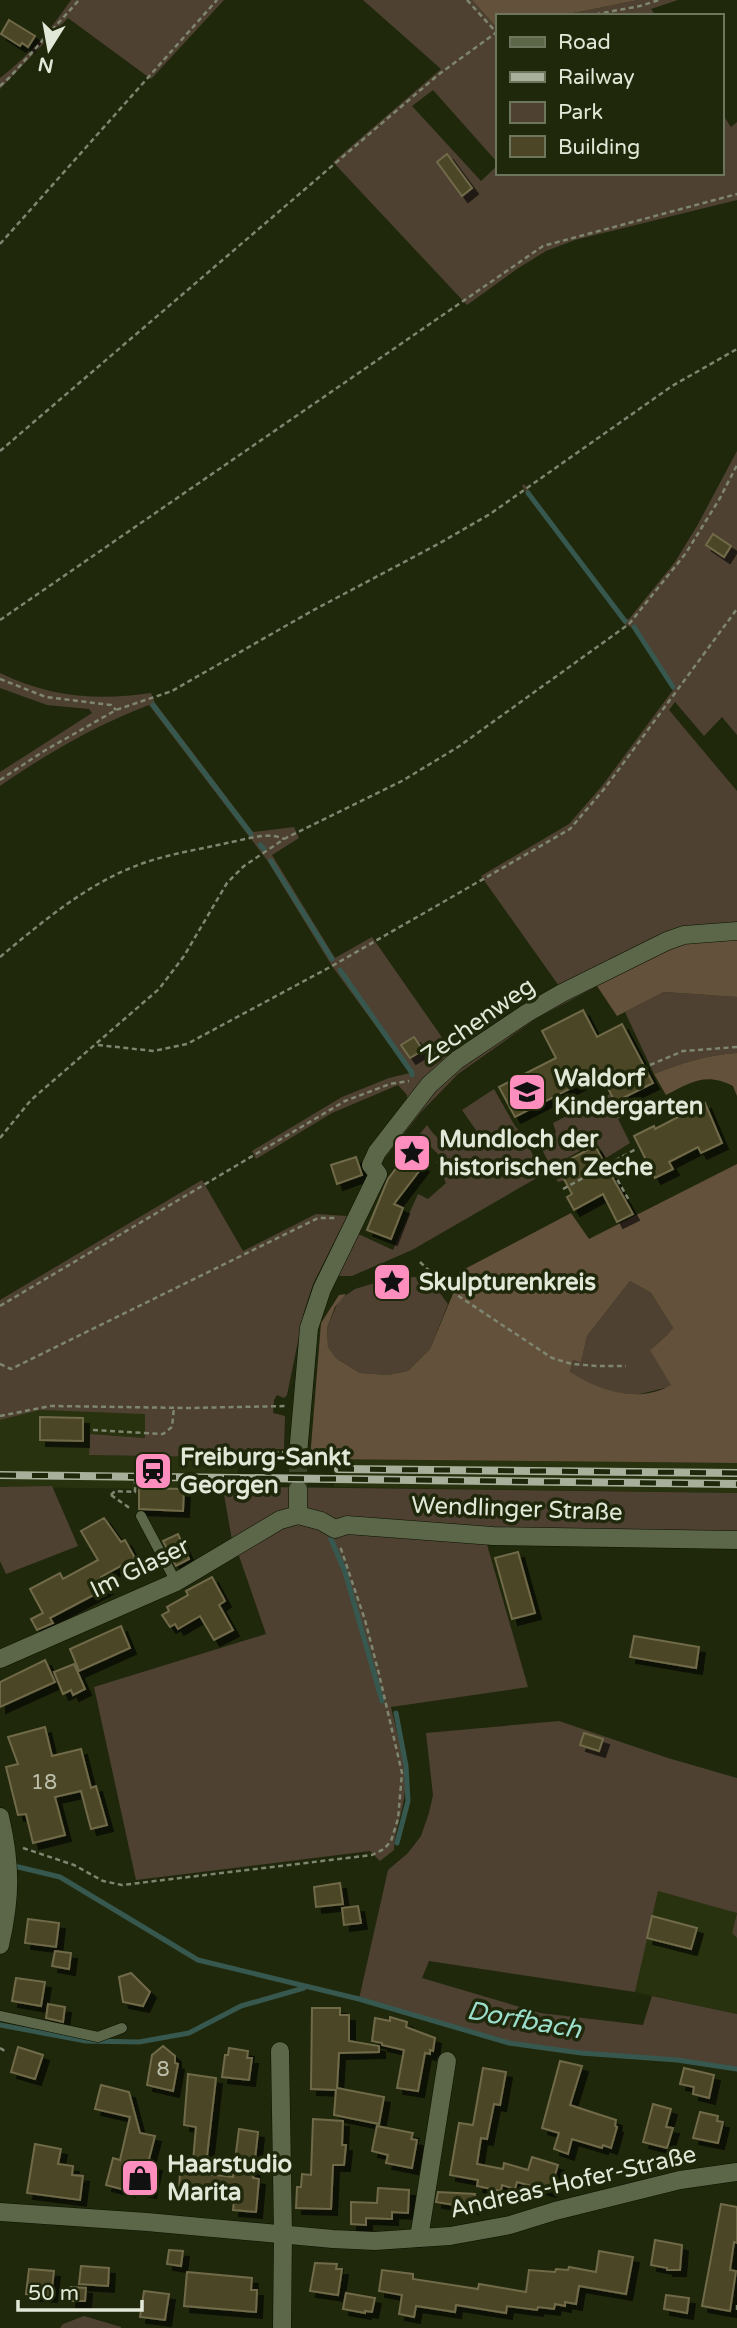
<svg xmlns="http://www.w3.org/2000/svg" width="737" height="2328" viewBox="0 0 737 2328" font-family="'Varela Round',sans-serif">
  <defs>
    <filter id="shadow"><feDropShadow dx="6" dy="6" stdDeviation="0" flood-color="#0009"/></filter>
  </defs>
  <rect width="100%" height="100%" fill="#20280c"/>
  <g fill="#28320e">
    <path d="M 40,1410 L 145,1413 L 145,1438 L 90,1434 L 89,1455 L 209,1457 L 210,1452 L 220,1453 L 220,1457 L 238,1457 L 237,1490 L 0,1487 L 0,1420 Z"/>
    <path d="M 334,1459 L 737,1463 L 737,1493 L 334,1487 Z"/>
    <path d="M 658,1890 L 737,1913 L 732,1933 L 737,1938 L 737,2014 L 635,1992 Z"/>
  </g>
  <g fill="#4e4131">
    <path d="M 71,0 L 224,0 L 151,79 L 68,18 L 0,89 L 0,78 C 27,58 52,28 71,0 Z"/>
    <path d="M 363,0 L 472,0 L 497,28 L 497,40 L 495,40 L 497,44 L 497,162 L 433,90 L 412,106 L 481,181 L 497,166 L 497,173 L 721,173 L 721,112 L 731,127 L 737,122 L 737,200 L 575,240 L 546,251 L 517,269 L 467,305 L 333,162 L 441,69 Z"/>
    <path d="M 638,0 L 678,0 L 651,9 L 656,16 L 559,16 Z"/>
    <path d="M 737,451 L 737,735 L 722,717 L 704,736 L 675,702 L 669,710 L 737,791 L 737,935 L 639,964 L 537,1018 L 458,1074 L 421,1112 L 380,1164 L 407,1101 L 407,1095 L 398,1085 L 332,1113 L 256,1159 L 252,1151 L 342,1097 L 389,1078 L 410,1073 L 332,966 L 267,860 L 149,705 C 96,725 46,754 0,786 L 0,772 L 92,713 L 89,709 L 47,705 L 0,688 L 0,673 C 48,697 99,701 151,693 L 155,703 L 253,832 L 294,827 L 299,838 L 272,855 L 335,958 L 372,937 L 455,1056 L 559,986 L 481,876 L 569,824 L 602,786 L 673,690 L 633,628 L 624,624 L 522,486 L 524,484 L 625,619 L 629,619 L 675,562 L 697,526 Z"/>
    <path d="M 664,992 L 737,997 L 737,1053 C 707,1055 682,1063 654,1074 L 625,1012 Z"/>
    <path d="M 494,1089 L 515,1126 L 525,1138 L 542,1175 L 412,1250 L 352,1276 L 340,1276 L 338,1274 L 354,1232 L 393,1250 L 418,1194 L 428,1199 L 446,1183 L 436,1162 L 441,1157 L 419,1135 L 427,1125 C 442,1148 457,1149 480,1136 L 462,1110 Z"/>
    <path d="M 610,1094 L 623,1116 L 618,1119 L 630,1143 L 606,1158 L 596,1142 L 556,1164 L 565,1180 L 558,1182 L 539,1143 L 554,1135 L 556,1132 L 553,1123 Z"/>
    <path d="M 202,1180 L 243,1251 L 316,1214 L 347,1216 L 313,1284 L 304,1312 L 287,1395 L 284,1398 L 277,1395 L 274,1400 L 273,1413 L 285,1416 L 284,1449 L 273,1449 L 273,1458 L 220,1456 L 220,1453 L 211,1452 L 210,1457 L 89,1455 L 90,1434 L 145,1438 L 145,1414 L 40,1410 L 0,1420 L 0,1300 Z"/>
    <path d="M 415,1277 L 430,1280 L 448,1304 L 430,1349 L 408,1371 L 388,1375 L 360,1373 L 337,1359 L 328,1347 L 327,1328 L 339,1300 L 355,1289 L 388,1279 Z"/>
    <path d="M 630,1281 L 651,1293 L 673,1328 L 667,1335 L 652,1348 L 671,1385 L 669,1387 L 636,1395 L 612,1392 L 595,1387 L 570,1373 L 573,1360 L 581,1361 L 587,1336 Z"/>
    <path d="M 52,1486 L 78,1546 L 6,1574 L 0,1561 L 0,1487 Z"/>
    <path d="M 266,1487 L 737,1493 L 737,1543 L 486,1541 L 528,1687 L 391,1707 C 397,1734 406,1762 405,1790 C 404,1810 394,1832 394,1850 L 380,1861 L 370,1851 L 136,1880 L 94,1687 L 266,1634 L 238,1553 L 232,1540 L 223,1489 L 265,1490 Z"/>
    <path d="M 559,1721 L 668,1758 L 737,1778 L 737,1938 L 732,1933 L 737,1913 L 658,1891 L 635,1992 L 429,1961 L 422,1978 L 540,2013 L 643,2025 L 652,1996 L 737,2014 L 737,2069 L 677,2060 L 581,2053 L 509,2043 L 359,1999 L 388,1870 L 408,1853 L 421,1836 L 429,1813 L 433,1795 L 426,1733 Z"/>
    <path d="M 84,2316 L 121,2327 L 121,2328 L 60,2328 L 63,2324 Z"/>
  </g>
  <g fill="#63513b" fill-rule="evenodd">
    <path d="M 472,0 L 638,0 L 559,16 L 497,16 L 497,28 Z"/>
    <path d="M 737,935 L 737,997 L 664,992 L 617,1016 L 597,986 L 680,940 Z"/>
    <path d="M 737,1053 L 737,1096 L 733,1086 C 706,1072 691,1082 666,1095 L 654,1074 C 682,1063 707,1055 737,1053 Z"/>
    <path d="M 737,1164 L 737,1463 L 310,1459 L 321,1323 L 339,1295 L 346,1294 L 335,1307 L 327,1328 L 328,1347 L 337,1359 L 360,1373 L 388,1375 L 408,1371 L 430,1349 L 455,1289 L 464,1285 L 459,1272 L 571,1213 L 589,1239 ZM 630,1281 L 651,1293 L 673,1328 L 667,1335 L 650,1350 L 671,1385 C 639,1404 599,1391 570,1372 L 573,1360 L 581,1362 L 587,1336 Z"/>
  </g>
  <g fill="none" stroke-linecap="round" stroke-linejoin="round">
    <g stroke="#37584f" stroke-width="5">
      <path d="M 528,493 L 625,621"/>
      <path d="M 634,627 L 673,687"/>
      <path d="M 153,705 L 251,834"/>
      <path d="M 260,845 L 264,849"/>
      <path d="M 271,861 L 332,959"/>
      <path d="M 340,970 L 412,1073 L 412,1075"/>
      <path d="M 331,1539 L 345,1572 L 382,1701"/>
      <path d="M 396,1713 L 406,1766 L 408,1801 L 397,1843"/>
      <path d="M 10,1865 L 60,1877 L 198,1960 L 359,1999 L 509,2043 L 581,2053 L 677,2060 L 737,2069"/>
      <path d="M 0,2025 L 86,2041 L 139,2042 L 189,2033 L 241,2006 L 304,1988"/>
    </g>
  </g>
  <g fill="#4c4627" stroke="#706a49" stroke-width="2" filter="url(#shadow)">
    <path d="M 9,20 L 35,36 L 28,47 L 22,43 L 20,46 L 1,34 Z"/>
    <path d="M 447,154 L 472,188 L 462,196 L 437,162 Z"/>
    <path d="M 713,534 L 731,546 L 724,557 L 706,545 Z"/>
    <path d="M 583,1010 L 597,1037 L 622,1024 L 653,1083 L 615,1102 L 600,1073 L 515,1117 L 499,1087 L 556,1058 L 542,1031 Z"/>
    <path d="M 414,1037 L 423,1050 L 410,1058 L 401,1045 Z"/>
    <path d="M 705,1103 L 722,1143 L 701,1153 L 698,1147 L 669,1162 L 673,1169 L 655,1178 L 634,1136 L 654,1126 L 655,1129 Z"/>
    <path d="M 595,1146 L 633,1214 L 617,1222 L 603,1194 L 574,1210 L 567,1197 L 572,1194 L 557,1166 Z"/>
    <path d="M 407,1154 L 423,1166 L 394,1204 L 403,1208 L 391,1239 L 367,1230 L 388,1179 Z"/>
    <path d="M 356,1157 L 362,1175 L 337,1184 L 331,1165 Z"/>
    <path d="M 40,1417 L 83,1418 L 83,1441 L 40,1440 Z"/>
    <path d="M 139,1488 L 184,1489 L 183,1511 L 139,1509 Z"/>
    <path d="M 104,1518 L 121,1542 L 125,1540 L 135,1558 L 101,1577 L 107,1588 L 50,1618 L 53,1623 L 37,1630 L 31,1619 L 43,1613 L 30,1589 L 60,1573 L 63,1579 L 98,1560 L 81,1531 Z"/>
    <path d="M 178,1534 L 189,1559 L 176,1566 L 163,1541 Z"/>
    <path d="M 518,1552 L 535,1613 L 512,1619 L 495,1558 Z"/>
    <path d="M 212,1577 L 225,1601 L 219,1605 L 233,1630 L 214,1640 L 200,1616 L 178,1629 L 175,1624 L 170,1627 L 162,1615 L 169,1611 L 167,1607 L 188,1595 L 186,1591 Z"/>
    <path d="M 121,1626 L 130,1648 L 79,1671 L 70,1649 Z"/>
    <path d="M 634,1636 L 699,1647 L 696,1668 L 630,1657 Z"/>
    <path d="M 45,1660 L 55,1682 L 0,1707 L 0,1682 Z"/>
    <path d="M 74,1664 L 85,1689 L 73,1695 L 71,1690 L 63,1694 L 54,1672 Z"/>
    <path d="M 45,1727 L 52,1756 L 81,1749 L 91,1788 L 96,1786 L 107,1825 L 91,1829 L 81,1791 L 55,1797 L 65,1835 L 33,1843 L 26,1814 L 18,1815 L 6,1767 L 18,1764 L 8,1737 Z"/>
    <path d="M 584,1733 L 603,1739 L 599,1751 L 580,1745 Z"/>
    <path d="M 340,1883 L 343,1904 L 316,1907 L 314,1887 Z"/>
    <path d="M 358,1906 L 361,1923 L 344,1925 L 342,1908 Z"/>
    <path d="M 652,1916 L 697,1928 L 691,1949 L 647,1938 Z"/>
    <path d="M 28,1919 L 59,1923 L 56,1947 L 25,1943 Z"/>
    <path d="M 55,1951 L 71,1953 L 69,1969 L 52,1966 Z"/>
    <path d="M 131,1973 L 150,1992 L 143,2006 L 123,2002 L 119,1977 Z"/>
    <path d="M 16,1978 L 45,1982 L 41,2006 L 12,2001 Z"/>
    <path d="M 48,2004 L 65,2007 L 63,2022 L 46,2018 Z"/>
    <path d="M 312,2008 L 340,2008 L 340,2015 L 349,2015 L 349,2041 L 379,2046 L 379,2052 L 339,2053 L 337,2088 L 384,2097 L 379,2124 L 334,2115 L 336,2090 L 311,2089 Z"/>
    <path d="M 390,2017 L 407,2022 L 406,2027 L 435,2038 L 433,2051 L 430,2050 L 430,2054 L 425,2053 L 418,2091 L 397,2088 L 404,2050 L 382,2045 L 382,2043 L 372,2041 L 375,2018 L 390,2021 Z"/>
    <path d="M 163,2046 L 175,2056 L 175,2063 L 178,2064 L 173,2091 L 147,2085 L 152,2055 Z"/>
    <path d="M 18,2047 L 43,2055 L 35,2079 L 11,2072 Z"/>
    <path d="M 229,2048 L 248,2051 L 247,2058 L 252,2058 L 249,2080 L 222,2077 L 225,2055 L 228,2055 Z"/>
    <path d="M 560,2061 L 582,2066 L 570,2105 L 616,2120 L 615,2126 L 617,2127 L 611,2148 L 603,2145 L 602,2148 L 572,2139 L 568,2154 L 554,2149 L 559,2133 L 542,2128 Z"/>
    <path d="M 483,2068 L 506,2072 L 500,2105 L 494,2104 L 487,2139 L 481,2138 L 477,2164 L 503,2169 L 504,2163 L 528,2170 L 532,2157 L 558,2165 L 550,2191 L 517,2182 L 515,2189 L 502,2185 L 501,2191 L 477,2186 L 478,2180 L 450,2175 L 459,2123 L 473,2125 Z"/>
    <path d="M 684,2068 L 714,2075 L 709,2098 L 693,2094 L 694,2087 L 680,2084 Z"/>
    <path d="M 188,2074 L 216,2078 L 205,2174 L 233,2177 L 239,2129 L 258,2132 L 253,2178 L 259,2179 L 256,2212 L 233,2210 L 235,2191 L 203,2188 L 203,2193 L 179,2191 L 180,2172 L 192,2172 L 196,2127 L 184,2125 Z"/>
    <path d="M 101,2085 L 129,2092 L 140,2133 L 155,2136 L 148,2163 L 156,2165 L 150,2192 L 129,2188 L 129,2191 L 106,2185 L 113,2158 L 120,2160 L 130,2117 L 95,2109 Z"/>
    <path d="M 653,2104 L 671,2109 L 666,2127 L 673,2128 L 667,2148 L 643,2142 Z"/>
    <path d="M 700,2112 L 718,2116 L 717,2121 L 723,2122 L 718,2143 L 693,2138 Z"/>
    <path d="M 313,2119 L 343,2121 L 342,2145 L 346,2145 L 344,2165 L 333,2165 L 331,2209 L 296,2208 L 297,2187 L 301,2187 L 302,2174 L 311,2175 Z"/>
    <path d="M 377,2126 L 413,2133 L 411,2139 L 417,2140 L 412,2168 L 386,2163 L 388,2155 L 372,2151 Z"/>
    <path d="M 35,2144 L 61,2149 L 58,2164 L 73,2166 L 72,2175 L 83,2176 L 80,2200 L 27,2193 Z"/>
    <path d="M 378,2188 L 409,2190 L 408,2213 L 392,2212 L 392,2219 L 366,2218 L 366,2225 L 351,2224 L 351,2202 L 377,2203 Z"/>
    <path d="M 438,2192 L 475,2194 L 473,2208 L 436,2202 Z"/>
    <path d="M 721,2204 L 737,2207 L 737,2243 L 734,2242 L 730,2270 L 736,2271 L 730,2311 L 702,2306 Z"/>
    <path d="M 655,2240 L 682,2245 L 680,2270 L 667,2270 L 667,2268 L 651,2265 Z"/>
    <path d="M 169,2250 L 183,2251 L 181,2266 L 167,2264 Z"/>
    <path d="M 599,2251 L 633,2257 L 626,2294 L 579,2286 L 576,2304 L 565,2302 L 565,2306 L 555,2304 L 554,2309 L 538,2307 L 537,2310 L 507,2306 L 506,2313 L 456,2305 L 455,2312 L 416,2306 L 414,2317 L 399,2314 L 402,2295 L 379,2291 L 382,2270 L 413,2274 L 413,2279 L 478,2289 L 479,2284 L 526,2292 L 529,2270 L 555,2272 L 556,2269 L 568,2270 L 569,2267 L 596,2272 Z"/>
    <path d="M 315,2263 L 337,2264 L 336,2269 L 342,2269 L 338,2295 L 310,2291 Z"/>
    <path d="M 81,2266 L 109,2268 L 108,2286 L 79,2284 Z"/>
    <path d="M 29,2269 L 54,2271 L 51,2296 L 26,2294 Z"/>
    <path d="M 187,2272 L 252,2278 L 251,2290 L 257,2290 L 256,2312 L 184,2306 Z"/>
    <path d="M 71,2287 L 86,2288 L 85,2301 L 70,2301 Z"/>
    <path d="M 144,2291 L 169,2294 L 165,2320 L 140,2317 Z"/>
    <path d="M 346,2293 L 375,2298 L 372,2312 L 365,2311 L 365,2313 L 343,2309 Z"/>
    <path d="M 666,2295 L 689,2298 L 687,2313 L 664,2309 Z"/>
  </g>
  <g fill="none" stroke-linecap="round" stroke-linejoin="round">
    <path stroke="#3d452a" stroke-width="18" stroke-dasharray="18 9" stroke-linecap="butt" d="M 298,1454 L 298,1489"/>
    <defs>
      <g id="service">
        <path d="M 141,1516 L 176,1582"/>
        <path d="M 0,2016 L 98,2037 L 122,2028"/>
      </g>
      <g id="minor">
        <path d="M 298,1454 L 309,1328 L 322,1289 L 378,1174 L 371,1165 L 377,1152 L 429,1085 L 457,1060 L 527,1013 L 562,993 L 667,941 L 684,935 L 737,931"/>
        <path d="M 298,1489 L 298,1515"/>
        <path d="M 298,1515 L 321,1521 L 335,1529 L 347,1525 L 493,1536 L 737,1540"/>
        <path d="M 0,1659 L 176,1582 L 280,1520 L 298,1515"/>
        <path d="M 0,1817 C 11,1864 11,1897 0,1945"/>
        <path d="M 280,2051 L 283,2234 L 282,2328"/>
        <path d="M 0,2212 L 147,2222 L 333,2239 L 375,2241 L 419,2238 L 450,2236 L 510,2225 L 555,2211 L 680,2180 L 737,2172"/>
        <path d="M 419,2238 L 447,2061"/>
      </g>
    </defs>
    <use href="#service" stroke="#0a1100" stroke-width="11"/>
    <use href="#minor" stroke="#0a1100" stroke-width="19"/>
    <g stroke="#7f8670" stroke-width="2.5" stroke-dasharray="5 3.5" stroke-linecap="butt">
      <path d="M 467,0 L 496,32"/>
      <path d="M 587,16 L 640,6 L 659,0"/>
      <path d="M 0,86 L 9,78 L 79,0"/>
      <path d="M 0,244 L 217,0"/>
      <path d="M 0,451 L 438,75 L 497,32"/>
      <path d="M 0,620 L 543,246 L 737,194"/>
      <path d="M 0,679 L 46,697 L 111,705 L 116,710"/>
      <path d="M 0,780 L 44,751 L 116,710 L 172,691 L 310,612 L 440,543 L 490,514 L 672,386 L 737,349"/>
      <path d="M 0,957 C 41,923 83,887 133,867 C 162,855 196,850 227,843 C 244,840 268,831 284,839"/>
      <path d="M 98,1045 L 154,1051 L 187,1044 L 332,966 L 570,829 L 605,788 L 737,609"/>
      <path d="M 650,1065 L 683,1051 L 737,1047"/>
      <path d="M 0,1138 L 31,1100 L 159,989 L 184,956 L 227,883 L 244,866 L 284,839 L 402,781 L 458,747 L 629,624 L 686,553 L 720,498 L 737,465"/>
      <path d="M 609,1165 L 630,1202"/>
      <path d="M 563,1189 L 636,1149"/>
      <path d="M 420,1262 L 451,1291 L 552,1358 L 572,1364 L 597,1366 L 626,1366"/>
      <path d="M 0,1306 L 345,1101 L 390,1084 L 409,1081"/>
      <path d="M 0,1364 L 11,1369 L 318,1218 L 337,1218"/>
      <path d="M 0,1416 L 50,1406 L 189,1408 L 286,1406"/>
      <path d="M 93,1430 L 163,1434 L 172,1427 L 174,1407"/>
      <path d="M 276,1463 L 276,1452 L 283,1452"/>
      <path d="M 111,1495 L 115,1491 L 135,1492 L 135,1480"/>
      <path d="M 111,1495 L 131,1509"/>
      <path d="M 23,1848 L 74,1865 L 103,1881 L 122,1885 L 372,1855 L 384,1849 L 391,1841 L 398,1819 L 402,1773 L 379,1674 L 365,1620 L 340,1546"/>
      <path d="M 0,2048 L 5,2051"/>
      <path d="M 737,2305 L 737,2313"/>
    </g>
    <use href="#service" stroke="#5c6648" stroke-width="10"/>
    <use href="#minor" stroke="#5c6648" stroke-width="18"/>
    <defs>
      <g id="rail">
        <path d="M 338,1469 L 737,1473"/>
        <path d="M 0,1475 L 737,1484"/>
      </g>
    </defs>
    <use href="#rail" stroke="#a8af9a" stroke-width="8"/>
    <use href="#rail" stroke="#20280c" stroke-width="5" stroke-dasharray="16" stroke-linecap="butt"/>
  </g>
  <defs>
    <symbol id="school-square" viewBox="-11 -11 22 22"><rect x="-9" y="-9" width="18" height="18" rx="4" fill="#fd8ebe" stroke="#20280c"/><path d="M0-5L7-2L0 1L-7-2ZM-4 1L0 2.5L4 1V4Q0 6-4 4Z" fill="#111"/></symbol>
    <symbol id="sight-square" viewBox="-11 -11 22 22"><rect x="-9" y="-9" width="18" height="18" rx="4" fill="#fd8ebe" stroke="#20280c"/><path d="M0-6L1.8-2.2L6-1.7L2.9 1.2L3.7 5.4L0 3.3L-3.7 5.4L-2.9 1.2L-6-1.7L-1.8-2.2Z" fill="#111"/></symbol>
    <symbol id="station-square" viewBox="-11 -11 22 22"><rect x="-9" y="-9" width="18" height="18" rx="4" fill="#fd8ebe" stroke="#20280c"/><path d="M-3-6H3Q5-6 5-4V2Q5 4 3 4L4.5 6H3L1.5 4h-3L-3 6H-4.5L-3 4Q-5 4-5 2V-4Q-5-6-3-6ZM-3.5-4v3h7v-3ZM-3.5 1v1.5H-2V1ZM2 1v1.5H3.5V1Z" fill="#111"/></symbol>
    <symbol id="shop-square" viewBox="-11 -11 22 22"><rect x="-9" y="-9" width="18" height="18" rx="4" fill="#fd8ebe" stroke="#20280c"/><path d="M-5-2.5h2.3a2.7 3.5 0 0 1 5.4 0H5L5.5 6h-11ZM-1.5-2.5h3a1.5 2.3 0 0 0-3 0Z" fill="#111"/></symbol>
  </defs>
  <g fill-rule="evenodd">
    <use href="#school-square" x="505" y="1070" width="44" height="44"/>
    <use href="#sight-square" x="390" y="1131" width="44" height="44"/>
    <use href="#sight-square" x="370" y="1260" width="44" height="44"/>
    <use href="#station-square" x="131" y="1449" width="44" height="44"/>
    <use href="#shop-square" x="118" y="2156" width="44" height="44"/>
  </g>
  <g text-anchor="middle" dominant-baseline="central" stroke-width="7" stroke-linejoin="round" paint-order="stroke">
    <g font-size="21" fill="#bcc0ab">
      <text x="44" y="1782">18</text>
      <text x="163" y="2069">8</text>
    </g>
    <g font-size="24" fill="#e2e8d7" stroke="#20280c">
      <text transform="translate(478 1021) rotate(-35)">Zechenweg</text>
      <text transform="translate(517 1509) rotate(2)">Wendlinger Straße</text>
      <text transform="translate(140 1568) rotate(-26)">Im Glaser</text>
      <text transform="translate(573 2182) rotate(-13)">Andreas-Hofer-Straße</text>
    </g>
    <g font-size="24" font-weight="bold" fill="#e2e8d7" stroke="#20280c" text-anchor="start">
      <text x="554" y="1078">Waldorf<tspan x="554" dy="28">Kindergarten</tspan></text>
      <text x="439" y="1139">Mundloch der<tspan x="439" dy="28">historischen Zeche</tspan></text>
      <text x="419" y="1282">Skulpturenkreis</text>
      <text x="180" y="1457">Freiburg-Sankt<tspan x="180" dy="28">Georgen</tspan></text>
      <text x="167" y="2164">Haarstudio<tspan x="167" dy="28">Marita</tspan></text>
    </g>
    <g font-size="26" font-style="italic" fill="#9cdecc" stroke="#20280c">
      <text transform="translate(524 2020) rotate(10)">Dorfbach</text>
    </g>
  </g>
  <rect x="496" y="14" width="228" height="161" fill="#20280c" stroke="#6e755d" stroke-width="2"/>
  <rect x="510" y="37" width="35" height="10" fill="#5c6648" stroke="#6e755d" stroke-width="2"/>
  <text x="558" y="49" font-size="21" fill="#e2e8d7">Road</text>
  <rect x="510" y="72" width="35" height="10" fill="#a8af9a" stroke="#6e755d" stroke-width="2"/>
  <text x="558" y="84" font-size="21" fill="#e2e8d7">Railway</text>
  <rect x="510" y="102" width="35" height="21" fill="#4e4131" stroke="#6e755d" stroke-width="2"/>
  <text x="558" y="119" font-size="21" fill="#e2e8d7">Park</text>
  <rect x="510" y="136" width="35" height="21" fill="#4c4627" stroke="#6e755d" stroke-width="2"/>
  <text x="558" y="154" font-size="21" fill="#e2e8d7">Building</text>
  <g transform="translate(49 49) rotate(191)" stroke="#20280c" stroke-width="5" paint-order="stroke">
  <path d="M0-5L12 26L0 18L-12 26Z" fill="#e2e8d7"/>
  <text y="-10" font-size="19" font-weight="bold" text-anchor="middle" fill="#e2e8d7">N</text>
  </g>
  <path d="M18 2300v10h124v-10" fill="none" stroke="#e2e8d7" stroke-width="3.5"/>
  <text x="28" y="2300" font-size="21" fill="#e2e8d7" stroke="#20280c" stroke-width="5" paint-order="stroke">50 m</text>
</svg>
